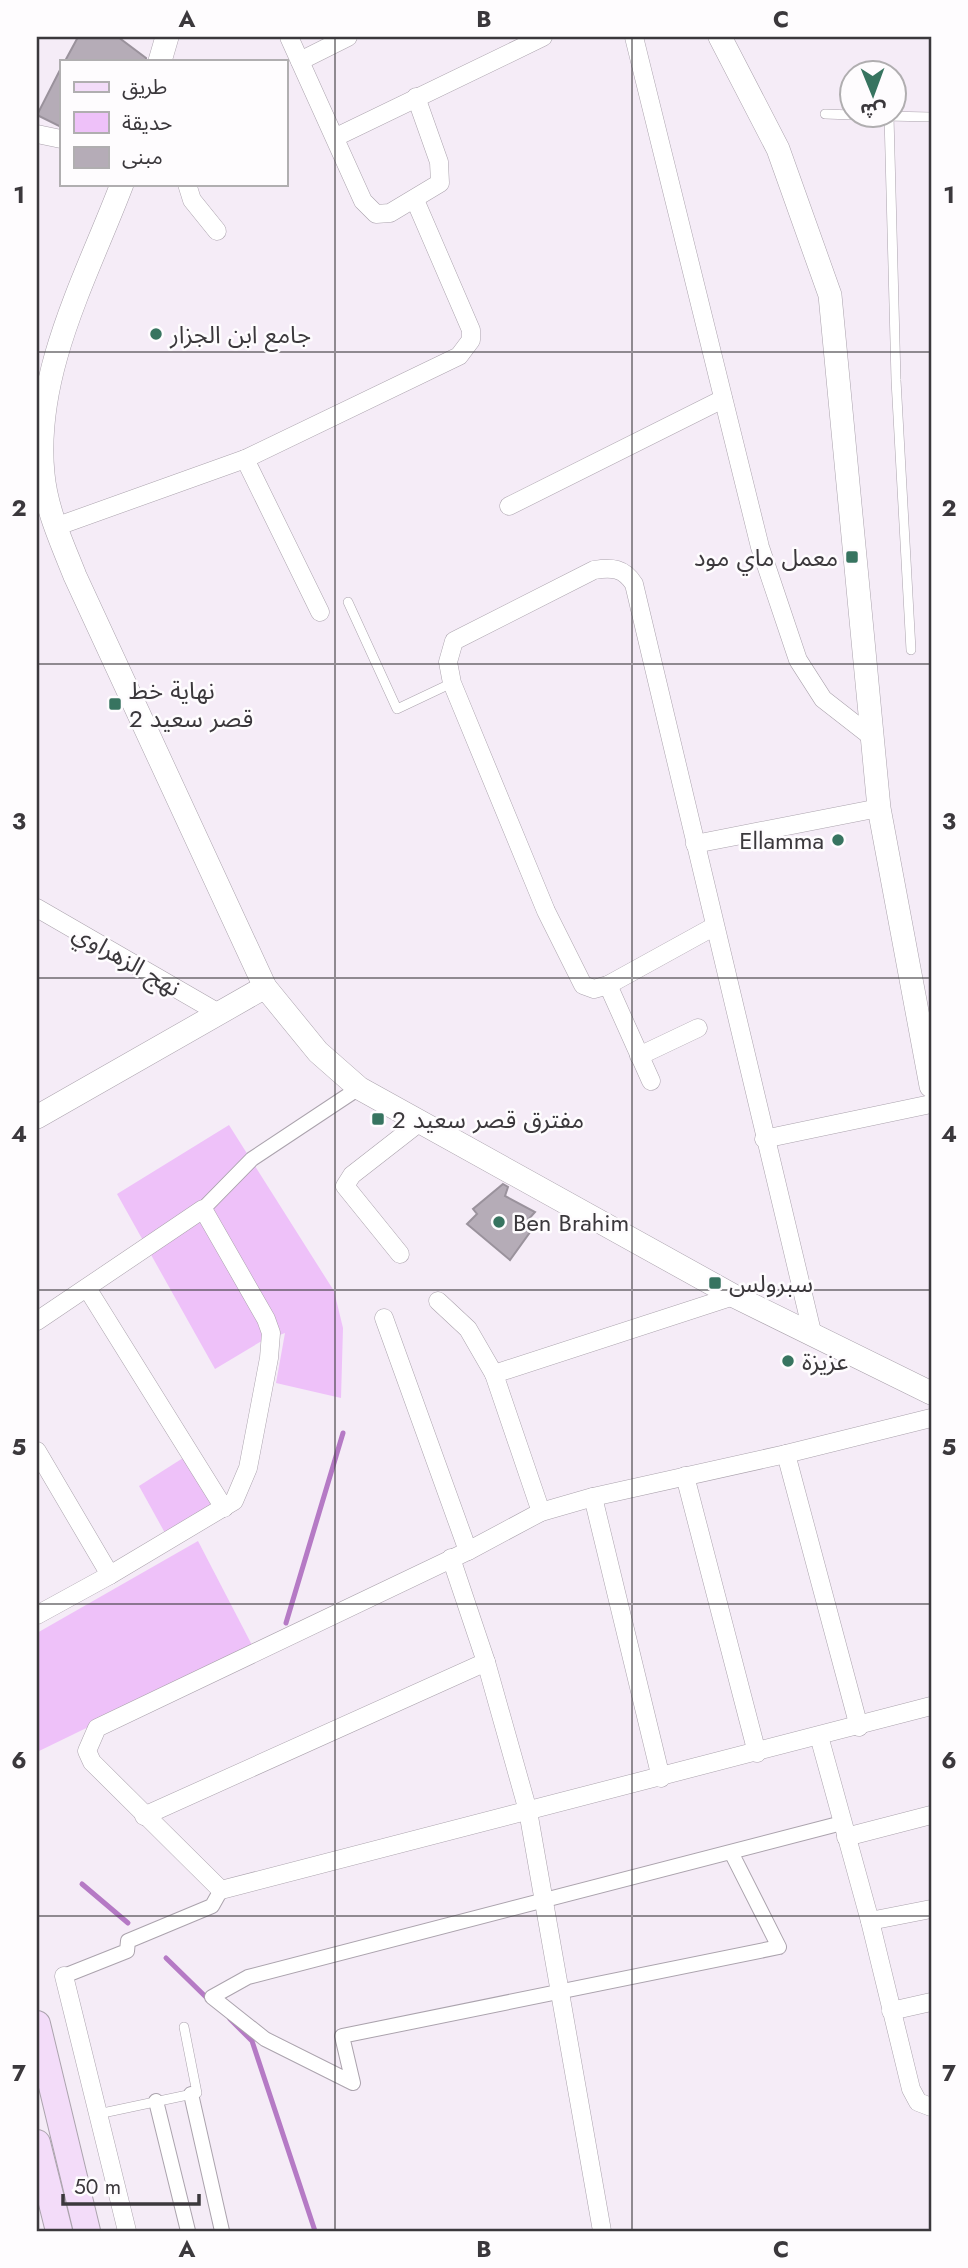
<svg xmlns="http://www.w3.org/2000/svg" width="968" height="2268" viewBox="0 0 968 2268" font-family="Jost,'Noto Sans Arabic',sans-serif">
  <rect width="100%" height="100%" fill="#f5ecf7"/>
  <g fill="#eec1f9">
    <path d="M 229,1125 L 334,1291 L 343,1328 L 341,1398 L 276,1383 L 285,1333 L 260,1342 L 215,1369 L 117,1194 Z"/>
    <path d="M 183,1458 L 212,1505 L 165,1533 L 139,1486 Z"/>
    <path d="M 198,1541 L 253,1647 L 37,1752 L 37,1633 Z"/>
  </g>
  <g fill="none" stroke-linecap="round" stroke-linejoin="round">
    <g stroke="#b57ac5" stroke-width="5">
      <path d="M 286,1623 L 343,1433"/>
      <path d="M 82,1884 L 128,1923"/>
      <path d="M 166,1958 L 210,2001"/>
      <path d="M 230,2019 L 252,2041 L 315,2231"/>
    </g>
  </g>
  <g fill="#b5acb7" stroke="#9a929c" stroke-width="2">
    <path d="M 78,37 L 118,37 L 146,58 L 146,61 L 65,61 Z"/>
    <path d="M 61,68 L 61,127 L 37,115 Z"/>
    <path d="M 503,1184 L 508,1187 L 505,1196 L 535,1212 L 527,1221 L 533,1228 L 510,1260 L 467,1224 L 477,1214 L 473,1209 Z"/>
  </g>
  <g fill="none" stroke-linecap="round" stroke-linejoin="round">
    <defs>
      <g id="service">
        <path d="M 825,114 L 852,115"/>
        <path d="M 886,116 L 931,117"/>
        <path d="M 889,116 L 896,380 L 911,650"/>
        <path d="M 348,602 L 397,709 L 452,683"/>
        <path d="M 98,2114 L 197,2093 L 184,2027"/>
      </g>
      <g id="pedestrian">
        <path d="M 203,1209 L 252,1159 L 359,1088"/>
        <path d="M 731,1852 L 779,1947 L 342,2036 L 353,2083 L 265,2039 L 212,1997 L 248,1977 C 446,1925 644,1874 842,1823"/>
        <path d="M 64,1976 L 127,1951 L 128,1941 L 212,1906 L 221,1890"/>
        <path d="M 191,2094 L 222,2231"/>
        <path d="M 156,2101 L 188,2231"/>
      </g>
      <g id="minor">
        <path d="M 289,37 L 363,201 L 376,214 L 390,213 L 440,183 L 439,162 L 416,97"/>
        <path d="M 634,37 L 760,547 L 798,660 L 823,699 L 873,738"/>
        <path d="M 300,61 L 348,37"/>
        <path d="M 37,134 L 61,139"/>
        <path d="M 336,137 L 543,37"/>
        <path d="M 187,184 L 192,200 L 217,231"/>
        <path d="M 245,459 L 320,612"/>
        <path d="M 509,506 L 723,399"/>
        <path d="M 55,527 L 245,459 L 459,356 L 471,340 L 471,330 L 415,200"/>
        <path d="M 695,844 L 879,808"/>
        <path d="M 37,908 L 217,1012"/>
        <path d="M 715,926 L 608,985 L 594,989 L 583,985 L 546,911 L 452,683 L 448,662 L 454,641 L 594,570 C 612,567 624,568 634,584 L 813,1336"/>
        <path d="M 608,985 L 651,1081"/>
        <path d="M 639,1056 L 698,1028"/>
        <path d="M 764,1139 L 931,1104"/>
        <path d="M 400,1254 L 345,1186 L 352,1175 L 420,1122"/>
        <path d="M 87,1288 L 224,1508"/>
        <path d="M 438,1301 L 468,1329 L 494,1374"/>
        <path d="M 384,1318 L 468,1551"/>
        <path d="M 37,1321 L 203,1209 L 266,1319 L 271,1333 L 269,1358 L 248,1468 L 234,1501 L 110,1575 L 37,1615"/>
        <path d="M 931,1418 L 786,1454 L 593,1497 L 541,1512 L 468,1551 L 97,1728 L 87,1751 L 92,1762 L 221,1890 L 931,1706"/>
        <path d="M 37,1451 L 110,1575"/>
        <path d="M 786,1454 L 859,1727"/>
        <path d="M 685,1476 L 757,1753"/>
        <path d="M 593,1497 L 661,1778"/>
        <path d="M 541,1512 L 494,1374 L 734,1296"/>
        <path d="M 451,1558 L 486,1662 L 528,1811 L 602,2231"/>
        <path d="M 819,1736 L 870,1921 L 911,2089 L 918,2102 L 931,2107"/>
        <path d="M 144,1816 L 486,1662"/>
        <path d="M 846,1837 L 931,1815"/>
        <path d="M 870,1921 L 931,1909"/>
        <path d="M 64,1976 L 127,2231"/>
        <path d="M 891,2011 L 931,2002"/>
      </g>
      <g id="tertiary">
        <path d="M 720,37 L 778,149 L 830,295 L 879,808 L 931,1086"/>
        <path d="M 160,61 L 167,37"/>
        <path d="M 122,184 C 87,276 33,373 43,474 C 46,509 62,543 75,576 L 265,987"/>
        <path d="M 37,1117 L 265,987 L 318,1052 L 359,1088 L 734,1296 L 931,1393"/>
      </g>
      <g id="secondary">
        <path d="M 37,2024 L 87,2231"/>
        <path d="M 37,2143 L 59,2231"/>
      </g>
    </defs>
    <use href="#service" stroke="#aba3ad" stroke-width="10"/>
    <use href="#pedestrian" stroke="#aba3ad" stroke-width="16"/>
    <use href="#minor" stroke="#aba3ad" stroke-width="19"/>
    <use href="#tertiary" stroke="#aba3ad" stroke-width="24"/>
    <use href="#secondary" stroke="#aba3ad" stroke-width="28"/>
    <use href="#service" stroke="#fff" stroke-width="9"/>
    <use href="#pedestrian" stroke="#fff" stroke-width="14"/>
    <use href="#minor" stroke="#fff" stroke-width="18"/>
    <use href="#tertiary" stroke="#fff" stroke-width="23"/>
    <use href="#secondary" stroke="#f3dcf9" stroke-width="26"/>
  </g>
  <path fill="none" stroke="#3b383c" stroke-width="2" stroke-opacity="0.55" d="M 335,37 L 335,2231M 632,37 L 632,2231M 37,352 L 931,352M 37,664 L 931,664M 37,978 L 931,978M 37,1290 L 931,1290M 37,1604 L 931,1604M 37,1916 L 931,1916"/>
  <g fill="#377460" stroke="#fefcfe" stroke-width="2.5">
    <circle cx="156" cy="334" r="7"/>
    <rect x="845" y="550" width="14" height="14" rx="3.5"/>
    <rect x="108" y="697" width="14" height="14" rx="3.5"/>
    <circle cx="838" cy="840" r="7"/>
    <rect x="371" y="1112" width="14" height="14" rx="3.5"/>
    <circle cx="499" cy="1222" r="7"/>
    <rect x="708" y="1276" width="14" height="14" rx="3.5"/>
    <circle cx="788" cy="1361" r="7"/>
  </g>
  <g text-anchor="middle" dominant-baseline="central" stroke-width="5" stroke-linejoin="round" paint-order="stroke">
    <g font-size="24" fill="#3b383c" stroke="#fefcfe" text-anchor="start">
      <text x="170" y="334">جامع ابن الجزار</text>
      <text x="838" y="557" text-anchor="end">معمل ماي مود</text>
      <text x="129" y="690">نهاية خط<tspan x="129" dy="28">قصر سعيد 2</tspan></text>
      <text x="824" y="840" text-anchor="end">Ellamma</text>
      <text x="392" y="1119">مفترق قصر سعيد 2</text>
      <text x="513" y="1222">Ben Brahim</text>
      <text x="729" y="1283">سبرولس</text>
      <text x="802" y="1361">عزيزة</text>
    </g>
    <g font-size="24" fill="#3b383c" stroke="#fefcfe">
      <text transform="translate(127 960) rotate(30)">نهج الزهراوي</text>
    </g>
  </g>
  <rect width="968" height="2268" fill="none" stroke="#fefcfe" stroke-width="77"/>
  <rect x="60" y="60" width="228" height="126" fill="#fefcfe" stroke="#b0aeb0" stroke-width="2"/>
  <rect x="74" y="82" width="35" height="10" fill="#f3dcf9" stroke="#b0aeb0" stroke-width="2"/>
  <text x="122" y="94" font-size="21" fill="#3b383c">طريق</text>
  <rect x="74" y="112" width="35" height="21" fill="#eec1f9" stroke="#b0aeb0" stroke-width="2"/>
  <text x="122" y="130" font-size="21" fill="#3b383c">حديقة</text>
  <rect x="74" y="147" width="35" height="21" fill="#b5acb7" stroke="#b0aeb0" stroke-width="2"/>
  <text x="122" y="164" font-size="21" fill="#3b383c">مبنى</text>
  <g transform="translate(873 94) rotate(179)"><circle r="33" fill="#fefcfe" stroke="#b0aeb0" stroke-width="2"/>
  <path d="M0-5L12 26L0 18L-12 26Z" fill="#377460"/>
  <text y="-10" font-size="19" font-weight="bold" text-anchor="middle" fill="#3b383c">ش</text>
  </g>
  <path d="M63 2194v10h136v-10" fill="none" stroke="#3b383c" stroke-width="3.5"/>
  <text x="74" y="2194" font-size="21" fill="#3b383c" stroke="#fefcfe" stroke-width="5" paint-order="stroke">50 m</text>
  <rect x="38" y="38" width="892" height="2192" fill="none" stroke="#3b383c" stroke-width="2.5"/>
  <g font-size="23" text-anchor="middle" font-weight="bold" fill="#3b383c">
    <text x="187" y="27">A</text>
    <text x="484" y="27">B</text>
    <text x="781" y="27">C</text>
    <text x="19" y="203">1</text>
    <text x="949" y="203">1</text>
    <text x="19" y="516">2</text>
    <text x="949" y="516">2</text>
    <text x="19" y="829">3</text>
    <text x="949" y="829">3</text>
    <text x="19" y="1142">4</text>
    <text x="949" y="1142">4</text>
    <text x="19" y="1455">5</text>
    <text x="949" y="1455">5</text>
    <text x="19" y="1768">6</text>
    <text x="949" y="1768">6</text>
    <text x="19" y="2081">7</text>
    <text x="949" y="2081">7</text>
    <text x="187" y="2257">A</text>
    <text x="484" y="2257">B</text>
    <text x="781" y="2257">C</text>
  </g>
</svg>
